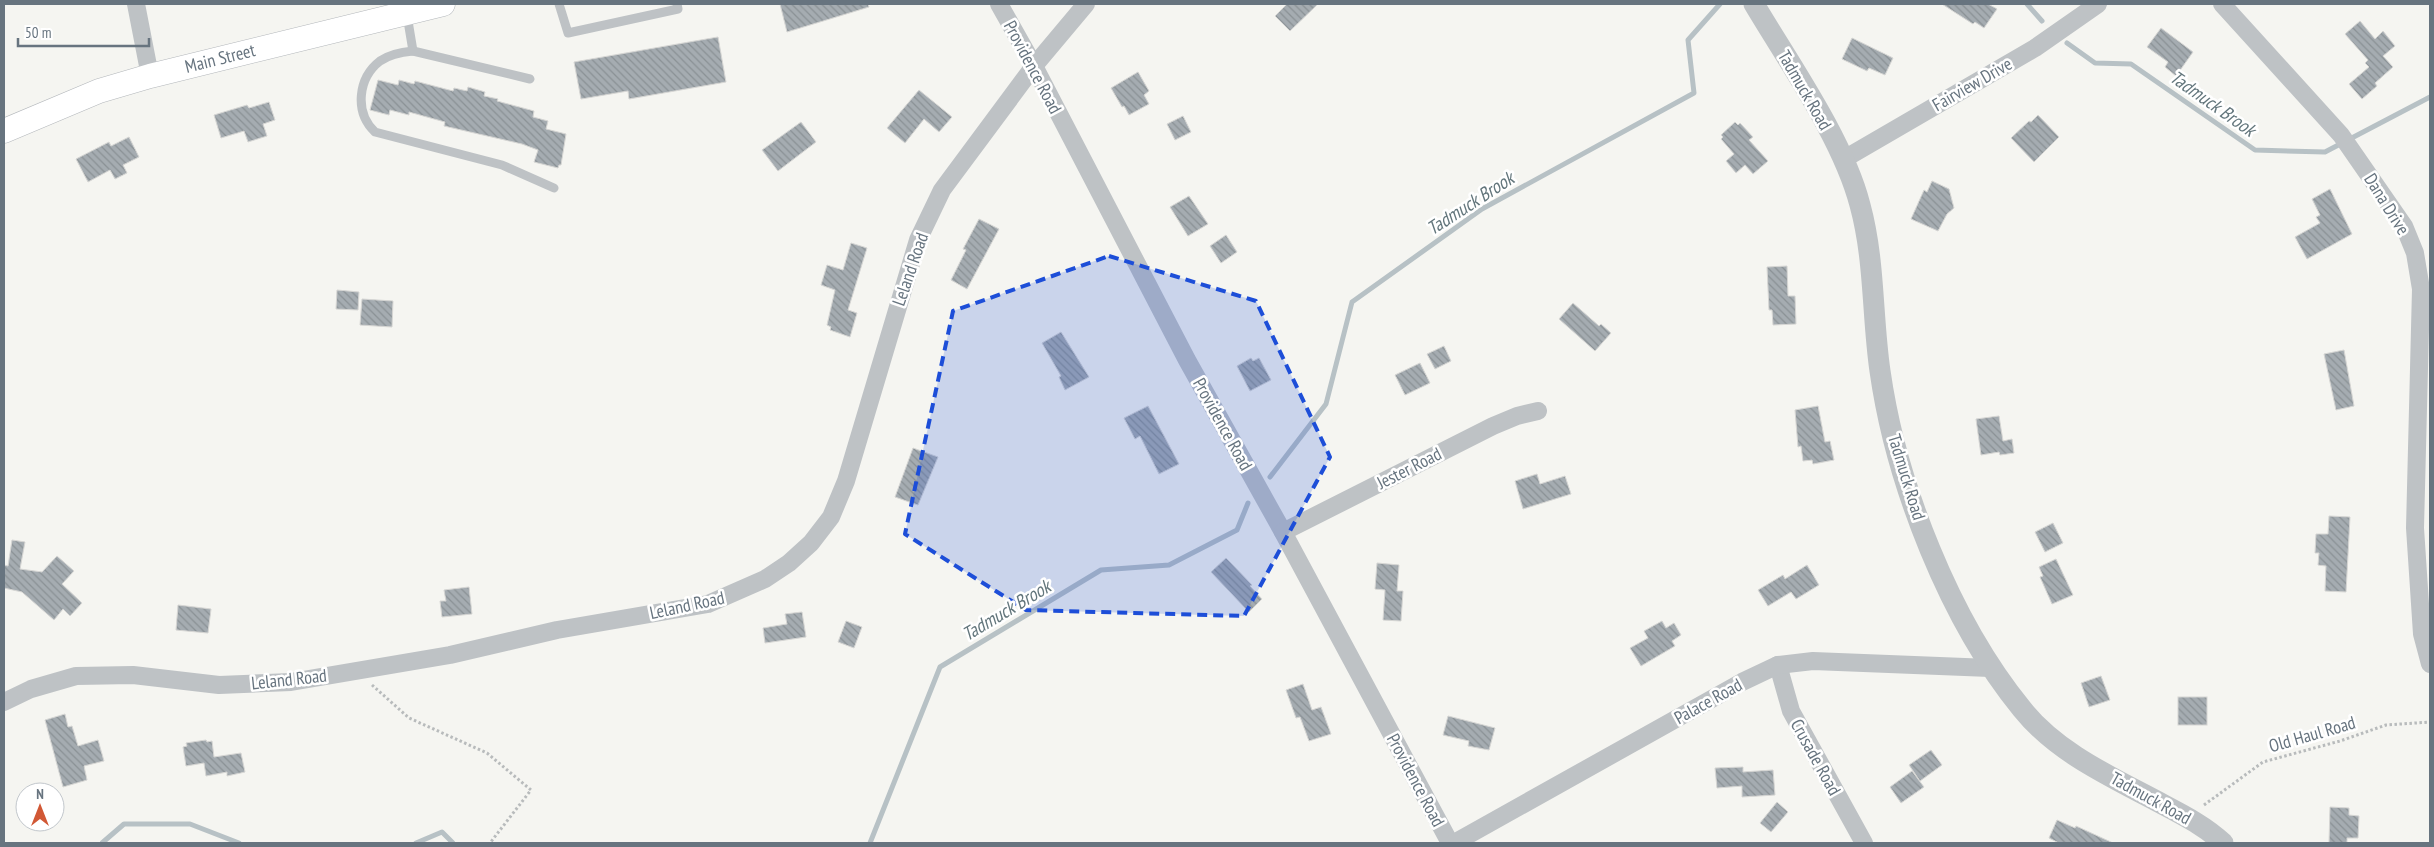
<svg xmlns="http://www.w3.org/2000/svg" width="2434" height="847" viewBox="0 0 2434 847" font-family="'PT Sans Narrow',sans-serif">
  <defs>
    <pattern id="building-back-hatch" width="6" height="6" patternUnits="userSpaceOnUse" patternTransform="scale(1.25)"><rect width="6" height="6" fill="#a5acb1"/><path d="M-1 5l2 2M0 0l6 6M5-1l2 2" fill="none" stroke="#8a9195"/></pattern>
  </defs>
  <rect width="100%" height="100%" fill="#f5f5f1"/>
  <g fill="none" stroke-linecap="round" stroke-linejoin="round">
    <g stroke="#b7c1c5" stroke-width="5">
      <path d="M 2027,4 L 2042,21"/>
      <path d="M 2067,43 L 2095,63 L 2131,64 L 2255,150 L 2325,152 L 2430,97"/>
      <path d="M 1270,477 L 1326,404 L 1352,302 L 1482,209 L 1694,93 L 1688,40 L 1720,4"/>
      <path d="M 102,843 L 124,824 L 190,824 L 239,843"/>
      <path d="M 416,843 L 442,832 L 453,843"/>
      <path d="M 870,843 L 940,667 L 1101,570 L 1169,565 L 1237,530 L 1248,503"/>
    </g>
  </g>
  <g fill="url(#building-back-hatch)" stroke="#d6d6d4">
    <path d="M 780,4 L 868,4 L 869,7 L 787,32 Z"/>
    <path d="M 1287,4 L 1318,4 L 1290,31 L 1275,16 Z"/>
    <path d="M 1942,4 L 1988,4 L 1997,9 L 1984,28 L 1975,22 L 1973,24 Z"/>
    <path d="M 2360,21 L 2375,39 L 2383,31 L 2395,46 L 2383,56 L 2393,67 L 2375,83 L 2377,86 L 2362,99 L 2349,84 L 2369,67 L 2365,63 L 2368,60 L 2345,34 Z"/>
    <path d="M 2161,28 L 2193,52 L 2176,76 L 2165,67 L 2168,62 L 2147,47 Z"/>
    <path d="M 718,37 L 726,82 L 629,99 L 628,91 L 581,99 L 574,62 Z"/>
    <path d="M 1852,38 L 1893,58 L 1885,75 L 1869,68 L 1867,71 L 1842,59 Z"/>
    <path d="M 1138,72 L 1149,91 L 1144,95 L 1149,104 L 1129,115 L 1124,106 L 1122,107 L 1111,88 Z"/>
    <path d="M 378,80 L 398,85 L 399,80 L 414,84 L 415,81 L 453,91 L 454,88 L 467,91 L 468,87 L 485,92 L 484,96 L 498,99 L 497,101 L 534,111 L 533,117 L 548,121 L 546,129 L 566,134 L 561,165 L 559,165 L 558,168 L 534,162 L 538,150 L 522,144 L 444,126 L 445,122 L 409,112 L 409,115 L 390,110 L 389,115 L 370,110 Z"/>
    <path d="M 919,90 L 952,117 L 939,132 L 924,119 L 905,143 L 887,128 Z"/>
    <path d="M 269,102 L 275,120 L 263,124 L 267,136 L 248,142 L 244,131 L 221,138 L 214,115 L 247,105 L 249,108 Z"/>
    <path d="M 2038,115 L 2059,137 L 2034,162 L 2011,138 L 2029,121 L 2031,122 Z"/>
    <path d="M 1183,116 L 1191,132 L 1175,140 L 1167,124 Z"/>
    <path d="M 801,122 L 816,142 L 778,171 L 762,150 Z"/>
    <path d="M 1735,122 L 1738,125 L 1740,123 L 1753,137 L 1749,140 L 1768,161 L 1753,174 L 1745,165 L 1736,173 L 1726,161 L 1734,154 L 1721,139 L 1723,137 L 1721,135 Z"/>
    <path d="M 129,137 L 139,157 L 123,165 L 127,173 L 115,179 L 110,170 L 88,182 L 76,159 L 109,142 L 111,146 Z"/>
    <path d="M 1932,181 L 1949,189 L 1954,208 L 1947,214 L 1938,231 L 1911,219 L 1924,190 L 1927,192 Z"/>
    <path d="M 2330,189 L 2352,234 L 2307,259 L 2295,237 L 2320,223 L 2316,217 L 2320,215 L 2312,199 Z"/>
    <path d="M 1189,196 L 1208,224 L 1188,236 L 1170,207 Z"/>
    <path d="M 979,219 L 999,229 L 967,289 L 951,280 L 966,250 L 963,249 Z"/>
    <path d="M 1226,235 L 1237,252 L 1221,263 L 1210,246 Z"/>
    <path d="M 851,243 L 867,248 L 848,310 L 857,313 L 850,337 L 830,330 L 831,327 L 827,325 L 835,290 L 821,285 L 827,265 L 843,270 Z"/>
    <path d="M 1787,266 L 1788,296 L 1795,296 L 1796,324 L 1773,325 L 1772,310 L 1769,310 L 1767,267 Z"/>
    <path d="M 337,290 L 359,292 L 358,310 L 336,309 Z"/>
    <path d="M 362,299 L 393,301 L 392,327 L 360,325 Z"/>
    <path d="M 1573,303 L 1599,326 L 1601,324 L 1611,333 L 1595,351 L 1559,319 Z"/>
    <path d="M 1061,332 L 1089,377 L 1065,390 L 1059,377 L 1061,376 L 1042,343 Z"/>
    <path d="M 1444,346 L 1451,361 L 1435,369 L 1427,354 Z"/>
    <path d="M 2344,350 L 2354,406 L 2336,410 L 2324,354 Z"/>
    <path d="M 1251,358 L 1253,361 L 1259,358 L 1271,380 L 1250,391 L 1237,366 Z"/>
    <path d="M 1420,363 L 1430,383 L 1405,395 L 1395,375 Z"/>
    <path d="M 1148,406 L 1179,464 L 1159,474 L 1140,436 L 1135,439 L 1124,418 Z"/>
    <path d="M 1818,406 L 1825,442 L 1830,441 L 1834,460 L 1813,464 L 1812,460 L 1803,461 L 1801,446 L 1798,447 L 1795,410 Z"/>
    <path d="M 1999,416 L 2003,441 L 2012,439 L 2014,453 L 2000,455 L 1999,452 L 1981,455 L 1976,419 Z"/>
    <path d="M 913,448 L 938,457 L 918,505 L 895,497 Z"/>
    <path d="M 1537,474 L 1540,484 L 1565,476 L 1571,494 L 1523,509 L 1515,481 Z"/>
    <path d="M 2329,516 L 2350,517 L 2346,592 L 2325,591 L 2326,566 L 2318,565 L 2319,553 L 2315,553 L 2316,534 L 2328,534 Z"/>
    <path d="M 2053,523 L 2063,543 L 2045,552 L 2035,532 Z"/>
    <path d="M 12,540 L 25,542 L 20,569 L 42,572 L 57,556 L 74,571 L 62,584 L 82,603 L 70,616 L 63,609 L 54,620 L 22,592 L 4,588 L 4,565 L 8,566 Z"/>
    <path d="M 1226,558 L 1252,585 L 1250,586 L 1262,599 L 1249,612 L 1211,572 Z"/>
    <path d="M 2056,559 L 2073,595 L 2052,604 L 2040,577 L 2043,576 L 2039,567 Z"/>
    <path d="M 1377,563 L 1399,565 L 1397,591 L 1403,591 L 1401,621 L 1383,620 L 1385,590 L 1375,589 Z"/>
    <path d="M 1807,565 L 1819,585 L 1796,599 L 1791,592 L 1768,606 L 1758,590 L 1783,575 L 1785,579 Z"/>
    <path d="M 469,587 L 472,614 L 442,617 L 440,601 L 446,601 L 444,590 Z"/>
    <path d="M 178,605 L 211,609 L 208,633 L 176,630 Z"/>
    <path d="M 802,612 L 806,637 L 765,643 L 763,628 L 787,624 L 785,614 Z"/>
    <path d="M 846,621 L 862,627 L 854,648 L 838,642 Z"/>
    <path d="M 1662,621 L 1666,628 L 1674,623 L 1681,635 L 1672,641 L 1675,646 L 1641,666 L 1630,648 L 1648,638 L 1644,631 Z"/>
    <path d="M 2101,676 L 2110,700 L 2089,707 L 2081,683 Z"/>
    <path d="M 1303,684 L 1312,710 L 1321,707 L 1331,734 L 1309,741 L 1300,717 L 1296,718 L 1286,690 Z"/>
    <rect x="2178" y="697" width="29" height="28"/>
    <path d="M 65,714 L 68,727 L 72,726 L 78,746 L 98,740 L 104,761 L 84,766 L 87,780 L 63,787 L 45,720 Z"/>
    <path d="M 1448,716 L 1495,728 L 1489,750 L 1468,746 L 1469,741 L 1443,735 Z"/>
    <path d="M 206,740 L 207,742 L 212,741 L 214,757 L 241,753 L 245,772 L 227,776 L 227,772 L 206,776 L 204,763 L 186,766 L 183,747 L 187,746 L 186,743 Z"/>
    <path d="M 1931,750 L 1942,765 L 1920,781 L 1909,765 Z"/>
    <path d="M 1743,767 L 1743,772 L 1773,770 L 1775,795 L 1742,797 L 1742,786 L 1717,788 L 1715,768 Z"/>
    <path d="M 1912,771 L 1924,787 L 1901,803 L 1890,787 Z"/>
    <path d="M 1777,802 L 1788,812 L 1771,832 L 1760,823 Z"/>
    <path d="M 2330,807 L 2349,808 L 2349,815 L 2359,816 L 2358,838 L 2347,838 L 2347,843 L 2329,843 Z"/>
    <path d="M 2057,820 L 2075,828 L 2076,826 L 2113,843 L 2059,843 L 2049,838 Z"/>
  </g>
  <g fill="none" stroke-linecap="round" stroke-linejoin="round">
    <defs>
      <path id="secondary" d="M 4,131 L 99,91 L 150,76 L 443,4"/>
    </defs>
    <use href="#secondary" stroke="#b3b7bb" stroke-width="25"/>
    <g stroke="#b8bbbc" stroke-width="3" stroke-dasharray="2.5 2.5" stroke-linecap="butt">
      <path d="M 372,685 L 409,718 L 487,753 L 531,790 L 490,843"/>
      <path d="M 2204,805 L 2263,762 L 2340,741 L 2386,725 L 2430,722"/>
    </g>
    <g stroke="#bec2c5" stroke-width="9">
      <path d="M 559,4 L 568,33 L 678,9 L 677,4"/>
      <path d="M 407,15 L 413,51"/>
      <path d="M 530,79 L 413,51 C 402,52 390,54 380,61 C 358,78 354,112 375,132 L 502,165 L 554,188"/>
    </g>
    <g stroke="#bec2c5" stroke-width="18">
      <path d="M 136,4 L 150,76"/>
      <path d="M 999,4 L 1034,66 L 1187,360 L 1283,532 L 1450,843"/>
      <path d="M 2222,4 L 2341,135 L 2404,226 L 2415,253 L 2421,289 L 2415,528 L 2422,634 L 2430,664"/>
      <path d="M 1844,159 L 2035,48 L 2098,4"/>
      <path d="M 1283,532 L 1493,426 L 1517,416 L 1538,411"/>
      <path d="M 1778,665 L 1791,711 L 1864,843"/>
      <path d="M 4,702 L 31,689 L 76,676 L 133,675 L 219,685 L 291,682 L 450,655 L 557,630 L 708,604 L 765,579 L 789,563 L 811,543 L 831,517 L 846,481 L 918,240 L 942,190 L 1034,66 L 1086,4"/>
      <path d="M 1454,843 L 1742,682 L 1778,665 L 1813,661 L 1990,668"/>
    </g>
    <path stroke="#bec2c5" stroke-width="21" d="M 1754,4 C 1789,63 1843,139 1860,205 C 1875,260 1872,316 1880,371 C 1896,484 1950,621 2022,709 C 2058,754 2114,778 2164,805 C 2185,816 2206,827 2223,843"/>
    <use href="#secondary" stroke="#fff" stroke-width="24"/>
  </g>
  <path fill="#1d4ed8" fill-opacity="0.2" stroke="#1d4ed8" stroke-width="4" stroke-dasharray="10 6" stroke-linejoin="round" d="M 1109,256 L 1256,301 L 1330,457 L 1244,616 L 1026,610 L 905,534 L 953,311 Z"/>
  <g text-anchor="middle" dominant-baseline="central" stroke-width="5" stroke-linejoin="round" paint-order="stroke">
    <g font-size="18" fill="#67747f" stroke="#fff">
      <text transform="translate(220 58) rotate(-14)">Main Street</text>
      <text transform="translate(1033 67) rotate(62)">Providence Road</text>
      <text transform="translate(1972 84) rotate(-30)">Fairview Drive</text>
      <text transform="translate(1805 90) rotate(60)">Tadmuck Road</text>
      <text transform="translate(2387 204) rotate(58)">Dana Drive</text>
      <text transform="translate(910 269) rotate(-71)">Leland Road</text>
      <text transform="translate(1223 424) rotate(61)">Providence Road</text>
      <text transform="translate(1409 468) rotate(-27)">Jester Road</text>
      <text transform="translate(1907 477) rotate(73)">Tadmuck Road</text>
      <text transform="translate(687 605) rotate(-12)">Leland Road</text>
      <text transform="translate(289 679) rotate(-6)">Leland Road</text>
      <text transform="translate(1708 701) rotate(-29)">Palace Road</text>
      <text transform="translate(2312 734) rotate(-16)">Old Haul Road</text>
      <text transform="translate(1816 757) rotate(61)">Crusade Road</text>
      <text transform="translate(1416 780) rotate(62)">Providence Road</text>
      <text transform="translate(2151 798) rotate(29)">Tadmuck Road</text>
    </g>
    <g font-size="19" font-style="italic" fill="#63767c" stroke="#fff">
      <text transform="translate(2213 103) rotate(35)">Tadmuck Brook</text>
      <text transform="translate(1470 203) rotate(-33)">Tadmuck Brook</text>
      <text transform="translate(1006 610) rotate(-31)">Tadmuck Brook</text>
    </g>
  </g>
  <rect width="2434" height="847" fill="none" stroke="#67747f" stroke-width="10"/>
  <g transform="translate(40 807)"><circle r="24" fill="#ffffff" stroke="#c2c7cc"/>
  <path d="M0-4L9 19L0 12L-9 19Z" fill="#d15835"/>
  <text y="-8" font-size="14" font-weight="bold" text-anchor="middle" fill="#67747f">N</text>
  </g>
  <path d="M18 38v8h131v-8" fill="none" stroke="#67747f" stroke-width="2.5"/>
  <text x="25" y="38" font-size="15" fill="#67747f" stroke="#ffffff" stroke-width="4" paint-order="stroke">50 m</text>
</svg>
